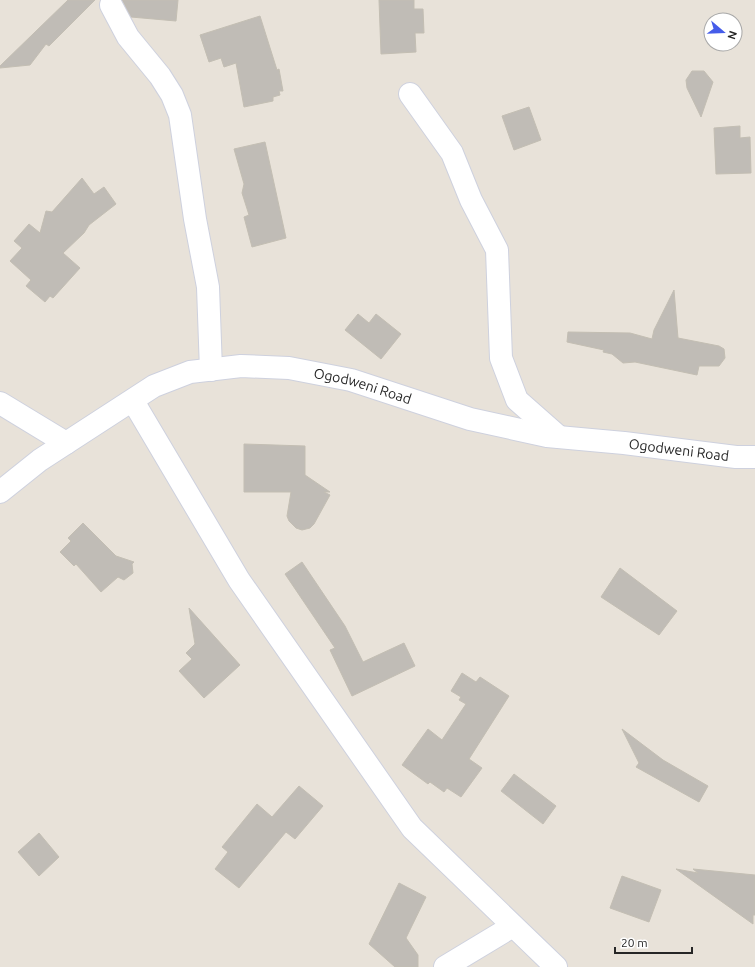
<svg xmlns="http://www.w3.org/2000/svg" width="755" height="967" viewBox="0 0 755 967" font-family="Ubuntu,sans-serif">
  <rect width="100%" height="100%" fill="#e8e2d9"/>
  <g fill="#c0bcb6" stroke="#c3beb3">
    <path d="M 68,0 L 95,0 L 49,46 L 46,44 L 30,65 L 0,68 L 0,66 Z"/>
    <path d="M 122,0 L 178,0 L 176,21 L 131,17 Z"/>
    <path d="M 379,0 L 414,0 L 414,9 L 423,9 L 424,33 L 415,33 L 416,52 L 381,54 Z"/>
    <path d="M 260,16 L 277,70 L 279,69 L 283,91 L 279,91 L 280,95 L 273,97 L 273,101 L 244,107 L 236,63 L 224,67 L 221,58 L 209,62 L 200,35 Z"/>
    <path d="M 692,71 L 704,71 L 713,82 L 701,117 L 687,88 L 686,80 Z"/>
    <path d="M 529,107 L 541,140 L 514,150 L 502,116 Z"/>
    <path d="M 740,126 L 740,138 L 750,137 L 751,173 L 716,174 L 714,128 Z"/>
    <path d="M 265,142 L 286,238 L 252,247 L 244,217 L 249,215 L 242,193 L 244,184 L 234,149 Z"/>
    <path d="M 82,178 L 94,194 L 104,187 L 116,204 L 89,225 L 84,233 L 63,253 L 80,268 L 53,298 L 50,296 L 45,302 L 26,286 L 31,280 L 10,261 L 22,248 L 14,241 L 29,224 L 40,233 L 46,211 L 52,212 Z"/>
    <path d="M 674,290 L 678,338 L 719,346 L 724,349 L 725,358 L 719,366 L 699,366 L 697,375 L 635,362 L 623,363 L 612,354 L 603,352 L 604,350 L 567,342 L 568,332 L 630,333 L 652,339 L 654,330 Z"/>
    <path d="M 358,314 L 369,323 L 376,314 L 401,334 L 381,359 L 345,330 Z"/>
    <path d="M 244,444 L 305,446 L 305,475 L 330,492 L 324,492 L 330,495 L 314,524 L 310,528 L 302,530 L 296,528 L 289,521 L 287,516 L 291,492 L 244,492 Z"/>
    <path d="M 83,523 L 116,556 L 134,562 L 132,564 L 133,573 L 124,580 L 118,577 L 101,592 L 76,564 L 74,566 L 60,552 L 71,541 L 68,538 Z"/>
    <path d="M 302,562 L 345,626 L 363,662 L 404,643 L 415,666 L 352,696 L 330,650 L 335,648 L 285,574 Z"/>
    <path d="M 620,568 L 677,611 L 659,635 L 601,597 Z"/>
    <path d="M 189,608 L 240,665 L 204,698 L 179,671 L 192,659 L 186,653 L 195,644 Z"/>
    <path d="M 462,673 L 476,682 L 480,677 L 509,696 L 469,759 L 482,768 L 461,797 L 447,788 L 444,792 L 430,782 L 428,784 L 402,765 L 428,729 L 442,740 L 466,704 L 459,700 L 461,697 L 451,691 Z"/>
    <path d="M 622,729 L 663,760 L 708,786 L 699,802 L 636,767 L 639,763 Z"/>
    <path d="M 514,774 L 556,806 L 543,824 L 501,791 Z"/>
    <path d="M 299,786 L 323,806 L 295,839 L 286,832 L 239,888 L 215,869 L 228,852 L 222,847 L 257,804 L 272,817 Z"/>
    <path d="M 39,833 L 59,857 L 39,876 L 18,852 Z"/>
    <path d="M 676,869 L 698,873 L 693,869 L 755,875 L 755,915 L 753,915 L 753,924 Z"/>
    <path d="M 622,876 L 661,890 L 649,922 L 610,908 Z"/>
    <path d="M 399,883 L 426,897 L 406,938 L 418,955 L 418,967 L 395,967 L 369,944 Z"/>
  </g>
  <g fill="none" stroke-linecap="round" stroke-linejoin="round">
    <defs>
      <g id="minor">
        <path d="M 111,5 L 128,37 L 160,76 L 172,95 L 180,115 L 195,219 L 208,287 L 211,370"/>
        <path d="M 410,94 L 452,153 L 471,200 L 497,250 L 501,358 L 517,400 L 559,437"/>
        <path d="M 133,401 L 239,580 L 412,828 L 556,967"/>
        <path d="M 0,403 L 66,443"/>
        <path id="s1" d="M 0,492 L 40,460 L 154,386 L 190,372 L 241,366 L 289,368 L 351,380 L 470,419 L 547,436 L 624,443 L 736,457 L 755,457"/>
        <path d="M 445,967 L 513,926"/>
      </g>
    </defs>
    <use href="#minor" stroke="#ced1de" stroke-width="24"/>
    <use href="#minor" stroke="#fff" stroke-width="22"/>
  </g>
  <g text-anchor="middle" dominant-baseline="central" stroke-width="3.5" stroke-linejoin="round" paint-order="stroke">
    <g font-size="14" fill="#262626" stroke="#fff">
      <text stroke="none"><textPath href="#s1" startOffset="401">Ogodweni Road</textPath></text>
      <text stroke="none"><textPath href="#s1" startOffset="725">Ogodweni Road</textPath></text>
    </g>
  </g>
  <g transform="translate(723 32) rotate(109)"><circle r="19" fill="#ffffff" stroke="#a8a8a8"/>
  <path d="M0-3L7 15L0 10L-7 15Z" fill="#455ce9"/>
  <text y="-6" font-size="11" font-weight="bold" text-anchor="middle" fill="#262626">N</text>
  </g>
  <path d="M615 947v6h77v-6" fill="none" stroke="#262626" stroke-width="2"/>
  <text x="621" y="947" font-size="12" fill="#262626" stroke="#ffffff" stroke-width="3" paint-order="stroke">20 m</text>
</svg>
